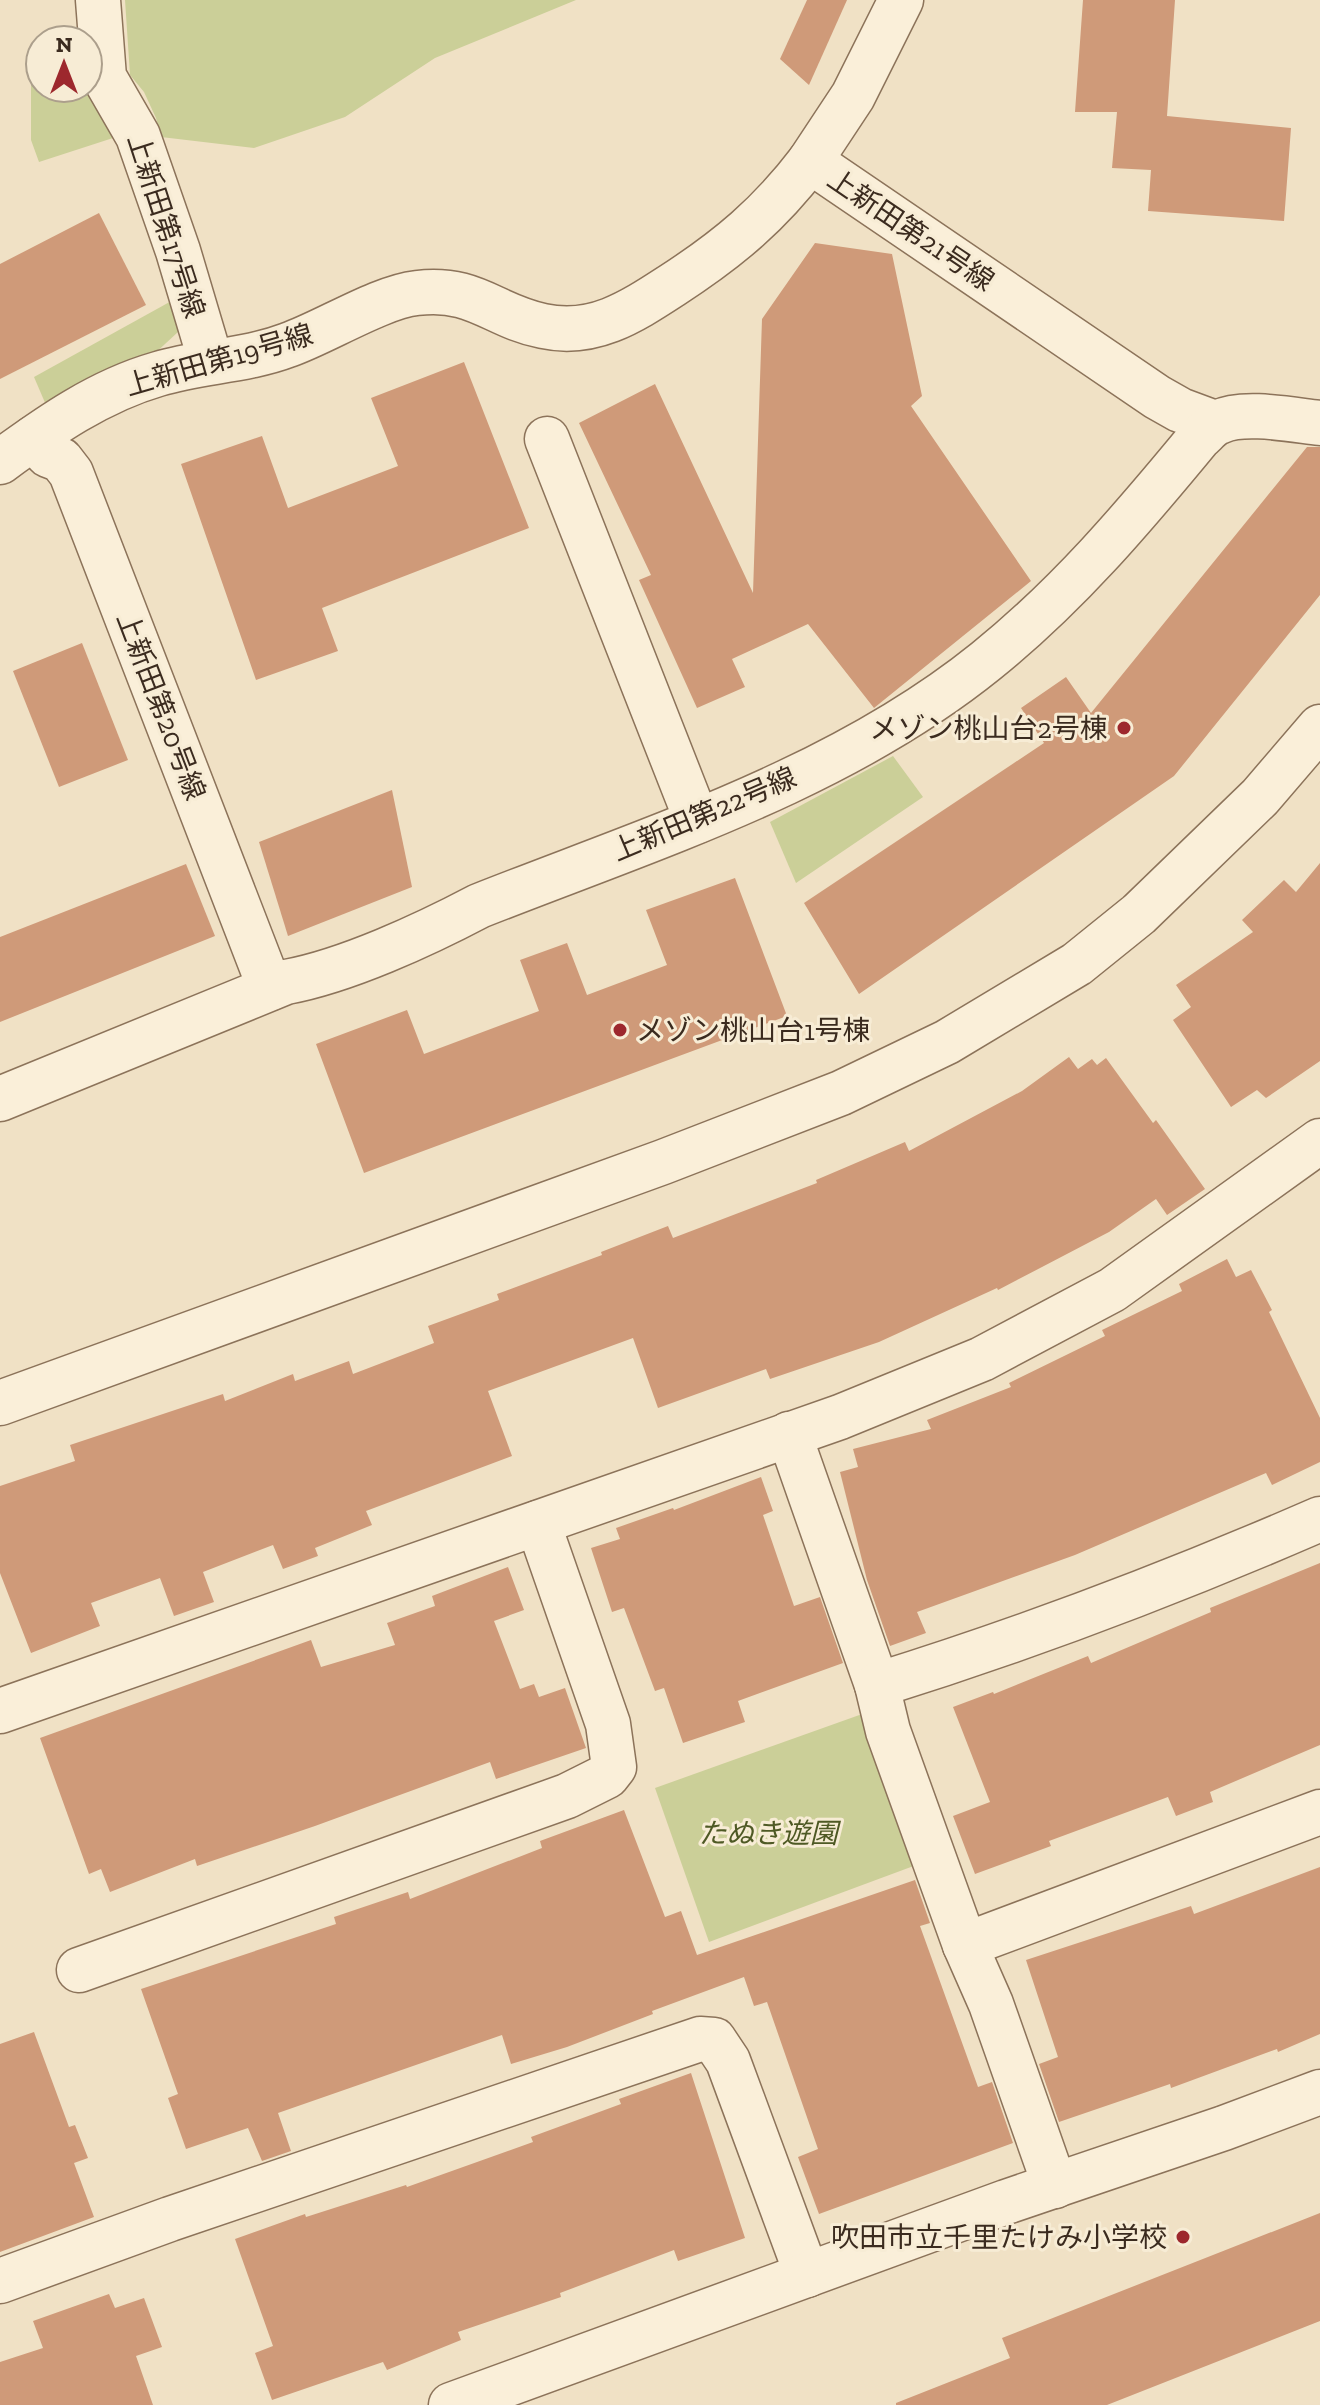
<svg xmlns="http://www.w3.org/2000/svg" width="1320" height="2405" viewBox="0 0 1320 2405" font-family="'Zilla Slab','Noto Sans JP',serif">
  <rect width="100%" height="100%" fill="#f0e1c5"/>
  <g fill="#cbcf98">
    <path d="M 125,0 L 576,0 L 435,58 L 345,117 L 254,148 L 161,137 L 156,118 L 144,92 L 130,75 Z"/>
    <path d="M 31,77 L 40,77 L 40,88 L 84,88 L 113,138 L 39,162 L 31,140 Z"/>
    <path d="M 175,299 L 178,332 L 152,356 L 46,405 L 34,377 Z"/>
    <path d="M 893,756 L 923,797 L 796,883 L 770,822 Z"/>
    <path d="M 865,1713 L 919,1864 L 709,1942 L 655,1788 Z"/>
  </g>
  <g fill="#cf9a79">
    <path d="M 807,0 L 847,0 L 809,85 L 780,59 Z"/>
    <path d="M 1083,0 L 1175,0 L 1167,116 L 1291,128 L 1284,221 L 1148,211 L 1151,170 L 1112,168 L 1117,112 L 1075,112 Z"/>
    <path d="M 99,213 L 146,305 L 0,379 L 0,264 Z"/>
    <path d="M 815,243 L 892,254 L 922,396 L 911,406 L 1031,581 L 874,708 L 808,624 L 732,659 L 745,687 L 697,708 L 639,580 L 651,575 L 579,423 L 655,384 L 753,593 L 762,319 Z"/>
    <path d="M 464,362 L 529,528 L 322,608 L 338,651 L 256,680 L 181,464 L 262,436 L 288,508 L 398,466 L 371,398 Z"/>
    <path d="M 1307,447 L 1320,447 L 1320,595 L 1174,776 L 859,994 L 804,903 L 1044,743 L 1021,708 L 1066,677 L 1091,713 Z"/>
    <path d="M 82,643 L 128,760 L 59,787 L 13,671 Z"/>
    <path d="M 392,790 L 412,887 L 288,936 L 259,842 Z"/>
    <path d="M 1320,863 L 1320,1061 L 1266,1098 L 1257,1090 L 1231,1107 L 1173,1020 L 1191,1007 L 1176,985 L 1253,932 L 1242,920 L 1284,880 L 1296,892 Z"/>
    <path d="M 186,864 L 215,936 L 0,1022 L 0,937 Z"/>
    <path d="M 735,878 L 787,1016 L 364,1173 L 316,1044 L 407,1010 L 424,1054 L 539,1011 L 520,960 L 567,943 L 587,995 L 667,965 L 646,910 Z"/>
    <path d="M 1069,1057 L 1078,1069 L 1092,1059 L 1097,1065 L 1106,1058 L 1153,1123 L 1156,1120 L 1205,1189 L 1167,1215 L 1156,1199 L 1109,1232 L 998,1290 L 997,1288 L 879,1342 L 770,1379 L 766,1369 L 658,1408 L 633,1338 L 488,1391 L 512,1456 L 366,1511 L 372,1525 L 315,1548 L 318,1556 L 283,1569 L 273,1545 L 203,1572 L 214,1602 L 174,1616 L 160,1578 L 91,1603 L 100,1626 L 31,1653 L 0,1573 L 0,1486 L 75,1461 L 70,1445 L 223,1394 L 225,1401 L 293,1374 L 295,1381 L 349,1361 L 353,1374 L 434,1343 L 428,1326 L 499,1300 L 497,1294 L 602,1255 L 601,1252 L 668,1226 L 673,1238 L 817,1183 L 816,1180 L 905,1142 L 909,1151 L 1022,1091 Z"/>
    <path d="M 1227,1259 L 1236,1277 L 1251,1270 L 1272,1310 L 1269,1312 L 1320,1418 L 1320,1462 L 1272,1485 L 1266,1473 L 1075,1555 L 917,1612 L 926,1633 L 890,1646 L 867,1580 L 840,1472 L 858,1467 L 853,1449 L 931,1429 L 927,1420 L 1011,1387 L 1009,1383 L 1105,1336 L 1102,1330 L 1182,1291 L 1179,1284 Z"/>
    <path d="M 761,1477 L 773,1511 L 763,1515 L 794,1606 L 820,1597 L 843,1663 L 738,1701 L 745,1722 L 683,1743 L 664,1688 L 655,1691 L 624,1608 L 612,1612 L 591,1548 L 620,1539 L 616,1528 L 673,1508 L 674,1510 Z"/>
    <path d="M 1320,1563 L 1320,1745 L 1210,1792 L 1213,1802 L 1176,1816 L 1168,1797 L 1049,1841 L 1051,1846 L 975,1874 L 953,1816 L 990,1802 L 953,1707 L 993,1692 L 994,1694 L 1088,1656 L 1091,1663 L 1211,1612 L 1210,1608 Z"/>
    <path d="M 508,1567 L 524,1610 L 494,1621 L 520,1689 L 534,1684 L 539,1697 L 565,1688 L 586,1748 L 496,1779 L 490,1762 L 315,1826 L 197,1866 L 195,1859 L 110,1892 L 101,1869 L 89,1874 L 40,1738 L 311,1640 L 321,1667 L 395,1645 L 387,1623 L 435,1606 L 432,1596 Z"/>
    <path d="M 624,1810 L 665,1917 L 681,1911 L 697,1955 L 915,1880 L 930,1923 L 920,1926 L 978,2087 L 992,2082 L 1013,2143 L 819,2214 L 798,2157 L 818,2149 L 767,2002 L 754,2006 L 744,1977 L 652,2011 L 653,2014 L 567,2047 L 511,2064 L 502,2035 L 278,2113 L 291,2151 L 262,2161 L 248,2128 L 186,2149 L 168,2098 L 178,2094 L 141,1989 L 336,1924 L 334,1917 L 408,1892 L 410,1899 L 542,1848 L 540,1841 Z"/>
    <path d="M 1320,1867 L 1320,2034 L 1278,2052 L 1277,2049 L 1171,2088 L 1170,2084 L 1059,2122 L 1039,2064 L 1058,2057 L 1026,1960 L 1191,1906 L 1194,1914 Z"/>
    <path d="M 34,2032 L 69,2127 L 75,2125 L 88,2158 L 74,2163 L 94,2217 L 0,2252 L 0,2044 Z"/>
    <path d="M 691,2073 L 745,2238 L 678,2261 L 674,2250 L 560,2293 L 561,2297 L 458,2332 L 461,2340 L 387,2370 L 383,2362 L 272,2400 L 255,2353 L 273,2346 L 235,2239 L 305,2214 L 306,2217 L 406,2185 L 407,2187 L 533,2142 L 531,2137 L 621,2104 L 619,2099 Z"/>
    <path d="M 1320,2213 L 1320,2321 L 1107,2405 L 896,2405 L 896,2403 L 1010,2358 L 1002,2338 Z"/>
    <path d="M 109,2294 L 115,2308 L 144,2298 L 162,2347 L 136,2356 L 153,2405 L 0,2405 L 0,2362 L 43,2348 L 33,2321 Z"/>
  </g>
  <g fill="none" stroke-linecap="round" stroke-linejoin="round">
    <defs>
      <g id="minor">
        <path d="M 98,0 L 104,77 L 138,136 L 178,251 L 211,362"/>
        <path d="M 810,161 L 853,96 L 901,0"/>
        <path d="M 34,438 L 48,455 L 61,460 L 71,473 L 270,988"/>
        <path d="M 547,439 L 697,821"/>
        <path d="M 0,462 C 49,426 99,391 158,374 C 200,361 246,361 288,345 C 325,332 380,297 417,293 C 475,286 493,316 543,326 C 593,337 631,312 671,286 C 728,249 769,215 810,161 L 1157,397 L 1180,410 L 1215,423"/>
        <path d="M 0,1099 L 286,982 C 346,971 424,935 479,906 C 651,838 840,779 986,661 C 1067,596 1133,518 1199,438 C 1206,432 1211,425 1219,422 C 1243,410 1293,420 1320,423"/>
        <path d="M 0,1403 L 663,1162 L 841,1093 L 947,1042 L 1077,964 L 1139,914 L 1260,797 L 1320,727"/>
        <path d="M 789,1434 L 877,1685 L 888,1731 L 965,1945 L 991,2004 L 1055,2186"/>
        <path d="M 877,1685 C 1028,1638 1175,1582 1320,1519"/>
        <path d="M 0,1711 L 840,1417 L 982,1359 L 1112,1290 L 1320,1141"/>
        <path d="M 965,1945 L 1320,1812"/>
        <path d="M 79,1970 L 567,1796 L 607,1776 L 614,1767 L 608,1724 L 538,1523"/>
        <path d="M 0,2281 L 170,2219 L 700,2039 L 714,2040 L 728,2061 L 807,2275"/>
        <path d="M 451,2405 L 1006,2202 L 1224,2128 L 1320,2092"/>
      </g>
    </defs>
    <use href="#minor" stroke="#8c735a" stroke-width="47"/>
    <use href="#minor" stroke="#faefd9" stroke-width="44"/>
  </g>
  <g fill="#9d282d" stroke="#f7ecd5" stroke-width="3">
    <circle cx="1124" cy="728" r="8"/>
    <circle cx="620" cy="1030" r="8"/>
    <circle cx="1183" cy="2237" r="8"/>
  </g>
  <g text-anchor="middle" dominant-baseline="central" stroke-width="6" stroke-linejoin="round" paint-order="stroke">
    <g font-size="28" fill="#3b2b1f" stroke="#f7ecd5">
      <text transform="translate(166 226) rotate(72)">上新田第17号線</text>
      <text transform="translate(911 230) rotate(34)">上新田第21号線</text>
      <text transform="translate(219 360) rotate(-16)">上新田第19号線</text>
      <text transform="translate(161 706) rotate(69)">上新田第20号線</text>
      <text transform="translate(704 814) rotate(-23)">上新田第22号線</text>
    </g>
    <g font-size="28" fill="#3b2b1f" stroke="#f7ecd5" text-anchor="end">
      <text x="1108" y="728">メゾン桃山台2号棟</text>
      <text x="636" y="1030" text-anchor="start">メゾン桃山台1号棟</text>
      <text x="1167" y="2237">吹田市立千里たけみ小学校</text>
    </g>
    <g font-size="28" font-style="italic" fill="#4e5924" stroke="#f7ecd5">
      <text x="768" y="1833">たぬき遊園</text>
    </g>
  </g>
  <g transform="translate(64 64)"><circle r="38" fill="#f7ecd5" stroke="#ac9f8c" stroke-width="2"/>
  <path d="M0-6L14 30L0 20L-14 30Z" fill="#9d282d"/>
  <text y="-12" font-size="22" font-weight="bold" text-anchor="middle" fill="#3b2b1f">N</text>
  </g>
</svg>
